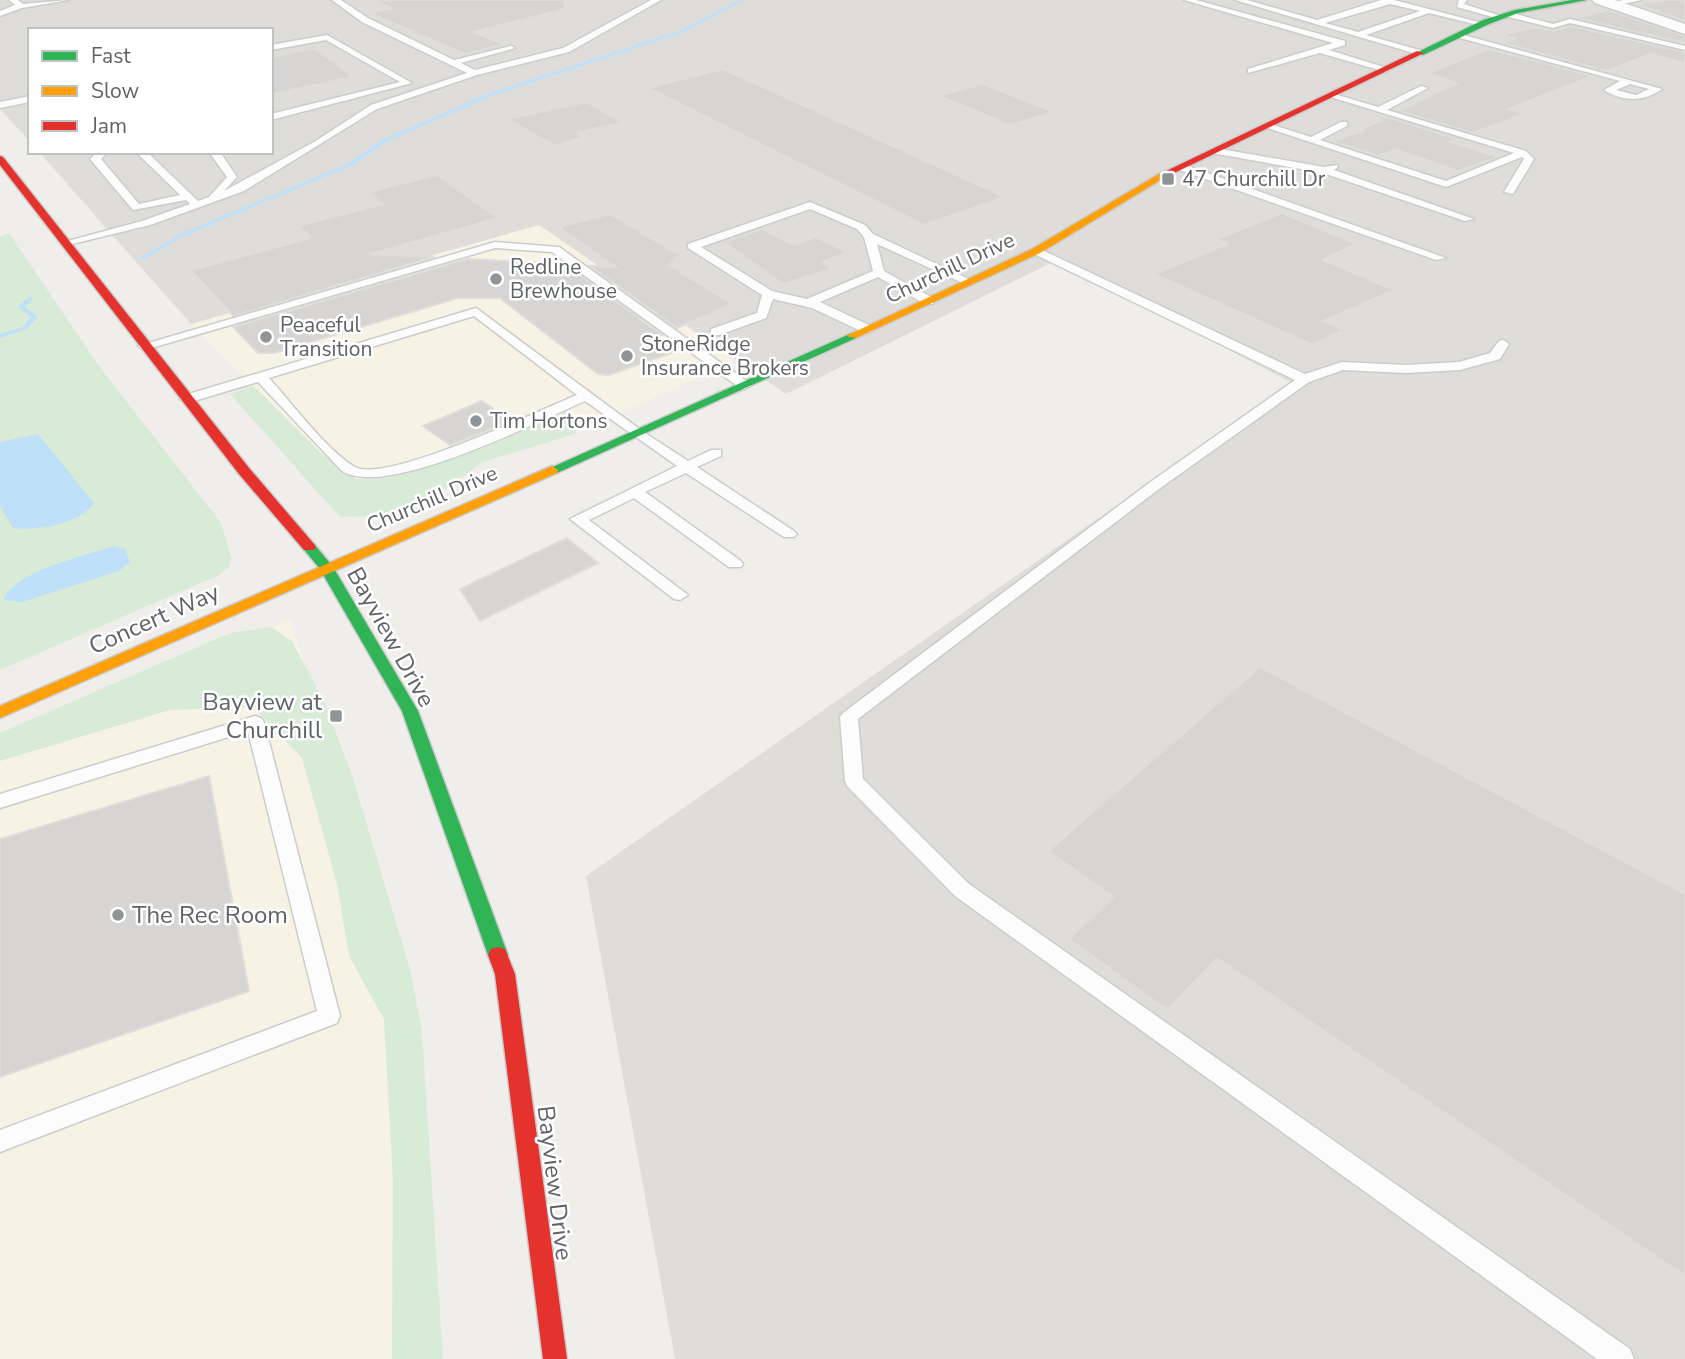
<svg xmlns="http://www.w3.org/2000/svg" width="1685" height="1359" viewBox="0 0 1685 1359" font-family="'Nunito Sans',sans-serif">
  <rect width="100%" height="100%" fill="#efeeea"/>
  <g fill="#f7f3e4">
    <path d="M 539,225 L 735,361 L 575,434 L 483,462 L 449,487 L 377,509 L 191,324 Z"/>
    <path d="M 290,619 L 344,789 L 384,1019 L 393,1180 L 392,1359 L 0,1359 L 0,755 Z"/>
  </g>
  <path fill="#dfddda" d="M 0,0 L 1685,0 L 1685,1359 L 675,1359 L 586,876 L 1292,383 L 1057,260 L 786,394 L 539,225 L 191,324 L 39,152 L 271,152 L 271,30 L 30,30 L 30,142 L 0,109 Z"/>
  <g fill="#d8ebd6">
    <path d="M 9,233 L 98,365 L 221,523 L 232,560 L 228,568 L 219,575 L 0,670 L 0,237 Z"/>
    <path d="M 254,386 L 320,452 L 356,479 L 399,475 L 466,449 L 544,413 L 566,411 L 580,420 L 575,434 L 483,462 L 449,487 L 378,516 L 340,517 L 230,394 Z"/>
    <path d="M 271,627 L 292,641 L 326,706 L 353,778 L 411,973 L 422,1032 L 443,1359 L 392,1359 L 393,1180 L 384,1019 L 349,956 L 337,884 L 302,758 L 253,707 L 170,710 L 0,761 L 0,733 L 230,633 Z"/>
  </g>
  <g fill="#bfe0f9">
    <path d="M 38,434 L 94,503 C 78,525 38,531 13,528 L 0,506 L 0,442 Z"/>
    <path d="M 114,546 L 125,549 L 130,562 L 119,571 L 22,602 L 4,600 C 12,572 87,555 114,546 Z"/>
  </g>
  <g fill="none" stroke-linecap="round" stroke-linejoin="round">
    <g fill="#bfe0f9" fill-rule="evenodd">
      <path d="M 739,0 L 744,0 L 683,32 L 491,96 L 386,142 L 353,165 L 184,236 L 145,259 L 140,258 L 180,234 L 349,163 L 382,140 L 487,94 L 681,30 Z"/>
      <path d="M 29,297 L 34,298 L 25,307 L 37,316 L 37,318 L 27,329 L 0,338 L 0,334 L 23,327 L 31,317 L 18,307 Z"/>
    </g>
  </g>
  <g fill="#d6d5d3" stroke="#deddd9" stroke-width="2">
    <path d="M 373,0 L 564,0 L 565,9 L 473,32 L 504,44 L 465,54 L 370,13 L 392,8 Z"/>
    <path d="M 1666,0 L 1685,0 L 1685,21 L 1636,4 Z"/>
    <path d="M 1608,10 L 1685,36 L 1685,43 L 1576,18 Z"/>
    <path d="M 1570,26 L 1685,52 L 1685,63 L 1651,54 L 1606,71 L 1503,43 L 1516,38 L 1502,35 L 1537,27 L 1554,31 Z"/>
    <path d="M 314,48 L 353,77 L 271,94 L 271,57 Z"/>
    <path d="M 1489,49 L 1593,76 L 1508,109 L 1524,114 L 1473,133 L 1399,111 L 1457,83 L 1428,73 Z"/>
    <path d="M 723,69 L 1005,197 L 924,225 L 648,88 Z"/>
    <path d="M 983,84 L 1054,112 L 1010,125 L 939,96 Z"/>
    <path d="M 587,102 L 622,123 L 577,132 L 582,137 L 555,146 L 508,119 Z"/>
    <path d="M 1387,117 L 1458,139 L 1450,142 L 1499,157 L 1458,171 L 1395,149 L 1379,156 L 1331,141 L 1363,131 L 1360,130 Z"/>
    <path d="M 437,175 L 498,218 L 370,254 L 434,257 L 233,316 L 191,270 L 312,238 L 299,226 L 383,204 L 369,192 Z"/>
    <path d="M 1282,213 L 1356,244 L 1323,260 L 1394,290 L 1323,321 L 1343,330 L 1313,345 L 1154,274 L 1228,244 L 1217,239 Z"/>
    <path d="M 610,214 L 679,255 L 669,265 L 732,304 L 677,328 L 590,266 L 616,267 L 559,227 Z"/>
    <path d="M 762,229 L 794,245 L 816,237 L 847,252 L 822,262 L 832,269 L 783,284 L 724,242 Z"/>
    <path d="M 467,259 L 565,264 L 662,335 L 654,338 L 674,352 L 609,375 L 598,374 L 500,298 L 458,298 L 274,353 L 258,353 L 233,327 Z"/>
    <path d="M 482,401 L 511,421 L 450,445 L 423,426 Z"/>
    <path d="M 567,538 L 598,563 L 480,621 L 460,589 Z"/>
    <path d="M 1260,667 L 1685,894 L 1685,1276 L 1217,958 L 1167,1010 L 1069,939 L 1114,897 L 1048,851 Z"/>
    <path d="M 209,776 L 249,991 L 0,1077 L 0,839 Z"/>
  </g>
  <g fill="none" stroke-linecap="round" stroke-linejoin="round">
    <defs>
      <g id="lane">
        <path d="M 9,0 L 18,0 L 23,4 L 69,0 L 22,8 L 0,16 L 0,11 L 15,5 Z"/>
        <path d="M 332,0 L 341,0 L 368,18 L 454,60 L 511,46 L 515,48 L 461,63 L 475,70 L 563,48 L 651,0 L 661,0 L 569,52 L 477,75 L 377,109 L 244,191 L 150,225 L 64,246 L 64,242 L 142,221 L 190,204 L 186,200 L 133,210 L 90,159 L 97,152 L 108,152 L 101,159 L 139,204 L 180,195 L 136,152 L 147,152 L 198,201 L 209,197 L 227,177 L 209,152 L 220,152 L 237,177 L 224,191 L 314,142 L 371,105 L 467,73 L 362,22 Z"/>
        <path d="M 1184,0 L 1196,0 L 1345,41 L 1345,45 L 1329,50 L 1390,69 L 1386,72 L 1320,53 L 1248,73 L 1248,69 L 1333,43 Z"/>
        <path d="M 1235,0 L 1247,0 L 1317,20 L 1381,0 L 1394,0 L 1486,24 L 1482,26 L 1429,13 L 1366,35 L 1423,51 L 1420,55 ZM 1390,4 L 1420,11 L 1358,32 L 1325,23 Z"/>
        <path d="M 1459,0 L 1467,0 L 1464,4 L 1504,17 L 1500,19 L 1457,7 Z"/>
        <path d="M 1623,0 L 1642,0 L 1612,6 L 1608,4 Z"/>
        <path d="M 1508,12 L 1553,24 L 1570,19 L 1685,46 L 1685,50 L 1570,23 L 1553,28 L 1505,16 Z"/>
        <path d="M 1456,33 L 1662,89 C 1644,102 1623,102 1604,90 L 1620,81 L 1456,37 ZM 1630,84 L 1649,89 L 1636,95 L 1616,90 Z"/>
        <path d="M 327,35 L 412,83 L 271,120 L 271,114 L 400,82 L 326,40 L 271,50 L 271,45 Z"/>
        <path d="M 1421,86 L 1428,88 L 1387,110 L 1526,151 L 1534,159 L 1513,194 L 1504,192 L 1524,159 L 1522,157 L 1446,187 L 1262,126 L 1267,123 L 1311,137 L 1341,122 L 1347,122 L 1347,126 L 1320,140 L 1446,181 L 1514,153 L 1327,96 L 1331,93 L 1378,107 Z"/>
        <path d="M 30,96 L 30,102 L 0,108 L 0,102 Z"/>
        <path d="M 1215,148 L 1324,167 L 1337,165 L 1338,167 L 1334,170 L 1474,219 L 1465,221 L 1323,173 L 1212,153 L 1210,151 Z"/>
        <path d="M 1177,165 L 1185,165 L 1446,258 L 1436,260 L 1177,169 Z"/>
        <path d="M 810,202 L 865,225 L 873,234 L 975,282 L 965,284 L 877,244 L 884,271 L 933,298 L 933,304 L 925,304 L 878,277 L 820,302 L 871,326 L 871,332 L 863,332 L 812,308 L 773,299 L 766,318 L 719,335 L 711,335 L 711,329 L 757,313 L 762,295 L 688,248 L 688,244 ZM 810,209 L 857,229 L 864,237 L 873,271 L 807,299 L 772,291 L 701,247 Z"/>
        <path d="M 495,242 L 559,247 L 752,385 L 745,389 L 740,388 L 552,252 L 495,248 L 148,349 L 144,350 L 138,346 Z"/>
        <path d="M 1032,249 L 1040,249 L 1305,374 L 1342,362 L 1406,365 L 1459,362 L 1490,353 L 1499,341 L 1503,340 L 1509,344 L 1500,359 L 1460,370 L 1406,373 L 1343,370 L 1309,382 L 1159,489 L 858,719 L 863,779 L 969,884 L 1630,1349 L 1634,1359 L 1597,1359 L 955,896 L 847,786 L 845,781 L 840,717 L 843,713 L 1149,483 L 1295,380 L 1032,253 Z"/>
        <path d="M 476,308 L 642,431 L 688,461 L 711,450 L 721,450 L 721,456 L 697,467 L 794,531 L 797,534 L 794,537 L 784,537 L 686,473 L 645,492 L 741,561 L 743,564 L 741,567 L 729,567 L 634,498 L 589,520 L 688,595 L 680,600 L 674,599 L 570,519 L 677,466 L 585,401 C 537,422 386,499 342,471 L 258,382 L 187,403 L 180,399 L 182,396 ZM 474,316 L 577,395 C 540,410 386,484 355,467 C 327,451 292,403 269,378 Z"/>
        <path d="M 255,716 L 261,718 L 264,722 L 340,1016 L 337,1023 L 0,1152 L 0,1130 L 317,1011 L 248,731 L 0,808 L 0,794 Z"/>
      </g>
      <path id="street" d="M 1592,0 L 1615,0 L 1685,24 L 1685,34 L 1595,3 Z"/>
      <g id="fast">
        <path d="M 1572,0 L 1587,0 L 1518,13 L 1489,24 L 1423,55 L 1416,53 L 1483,20 L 1515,10 Z"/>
        <path d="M 852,333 L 858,336 L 856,338 L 557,473 L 547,473 L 546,470 Z"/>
        <path d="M 309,543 L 314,544 L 333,567 L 418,711 L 508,955 L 505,961 L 498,963 L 491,961 L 488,955 L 402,711 L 320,569 L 302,547 Z"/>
      </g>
      <g id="slow">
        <path d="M 1164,171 L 1172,173 L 1040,253 L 856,338 L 846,336 L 1032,249 Z"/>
        <path d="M 552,466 L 558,470 L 557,473 L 0,718 L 0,706 Z"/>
      </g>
      <g id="jam">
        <path d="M 1417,51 L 1424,53 L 1170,175 L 1162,173 Z"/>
        <path d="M 0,156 L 3,157 L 249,468 L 314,544 L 316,547 L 314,550 L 304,550 L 239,474 L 0,165 Z"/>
        <path d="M 498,947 L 505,949 L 515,974 L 567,1359 L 543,1359 L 495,974 L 488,955 L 491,949 Z"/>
      </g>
    </defs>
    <use href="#lane" stroke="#cbcccc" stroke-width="3"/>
    <use href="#street" stroke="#cbcccc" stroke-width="3"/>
    <use href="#fast" stroke="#cacacb" stroke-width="3"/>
    <use href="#slow" stroke="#cacacb" stroke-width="3"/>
    <use href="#jam" stroke="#cacacb" stroke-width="3"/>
    <use href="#lane" fill="#fdfcfc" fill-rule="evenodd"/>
    <use href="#street" fill="#fdfcfc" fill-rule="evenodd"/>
    <use href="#fast" fill="#30b455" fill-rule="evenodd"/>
    <use href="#slow" fill="#ff9f0a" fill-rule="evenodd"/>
    <use href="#jam" fill="#e5322d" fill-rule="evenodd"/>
  </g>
  <g fill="#919496" stroke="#fff" stroke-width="2.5">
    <rect x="1161" y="172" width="14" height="14" rx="3.5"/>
    <circle cx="496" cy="279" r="7"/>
    <circle cx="266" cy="337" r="7"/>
    <circle cx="627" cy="356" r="7"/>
    <circle cx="476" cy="421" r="7"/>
    <rect x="329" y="709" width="14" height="14" rx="3.5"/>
    <circle cx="118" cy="915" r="7"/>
  </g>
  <g text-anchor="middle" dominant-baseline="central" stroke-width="5" stroke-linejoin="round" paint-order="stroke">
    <g font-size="21" fill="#5f6368" stroke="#fff" text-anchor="start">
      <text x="1182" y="179">47 Churchill Dr</text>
      <text x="510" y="267">Redline<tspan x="510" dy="24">Brewhouse</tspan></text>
      <text x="280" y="325">Peaceful<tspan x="280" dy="24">Transition</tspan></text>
      <text x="641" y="344">StoneRidge<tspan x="641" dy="24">Insurance Brokers</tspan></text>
      <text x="490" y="421">Tim Hortons</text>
    </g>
    <g font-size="21" fill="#5f6368" stroke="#fff">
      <text transform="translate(950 268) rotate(-25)">Churchill Drive</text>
      <text transform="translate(432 499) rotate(-23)">Churchill Drive</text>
    </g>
    <g font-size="24" fill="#5f6368" stroke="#fff">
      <text transform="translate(154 619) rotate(-24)">Concert Way</text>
      <text transform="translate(391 637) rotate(61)">Bayview Drive</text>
      <text transform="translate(555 1183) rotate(83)">Bayview Drive</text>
    </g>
    <g font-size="24" fill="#5f6368" stroke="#fff" text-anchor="end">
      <text x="322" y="702">Bayview at<tspan x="322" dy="28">Churchill</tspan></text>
      <text x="132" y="915" text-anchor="start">The Rec Room</text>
    </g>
  </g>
  <rect x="28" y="28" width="245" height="126" fill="#ffffff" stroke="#bfc1c3" stroke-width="2"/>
  <rect x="42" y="51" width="35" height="10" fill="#30b455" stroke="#bfc1c3" stroke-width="2"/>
  <text x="91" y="63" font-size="21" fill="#5f6368">Fast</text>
  <rect x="42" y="86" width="35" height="10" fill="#ff9f0a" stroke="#bfc1c3" stroke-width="2"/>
  <text x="91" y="98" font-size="21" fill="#5f6368">Slow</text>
  <rect x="42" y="121" width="35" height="10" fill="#e5322d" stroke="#bfc1c3" stroke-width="2"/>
  <text x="91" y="133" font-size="21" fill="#5f6368">Jam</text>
</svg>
